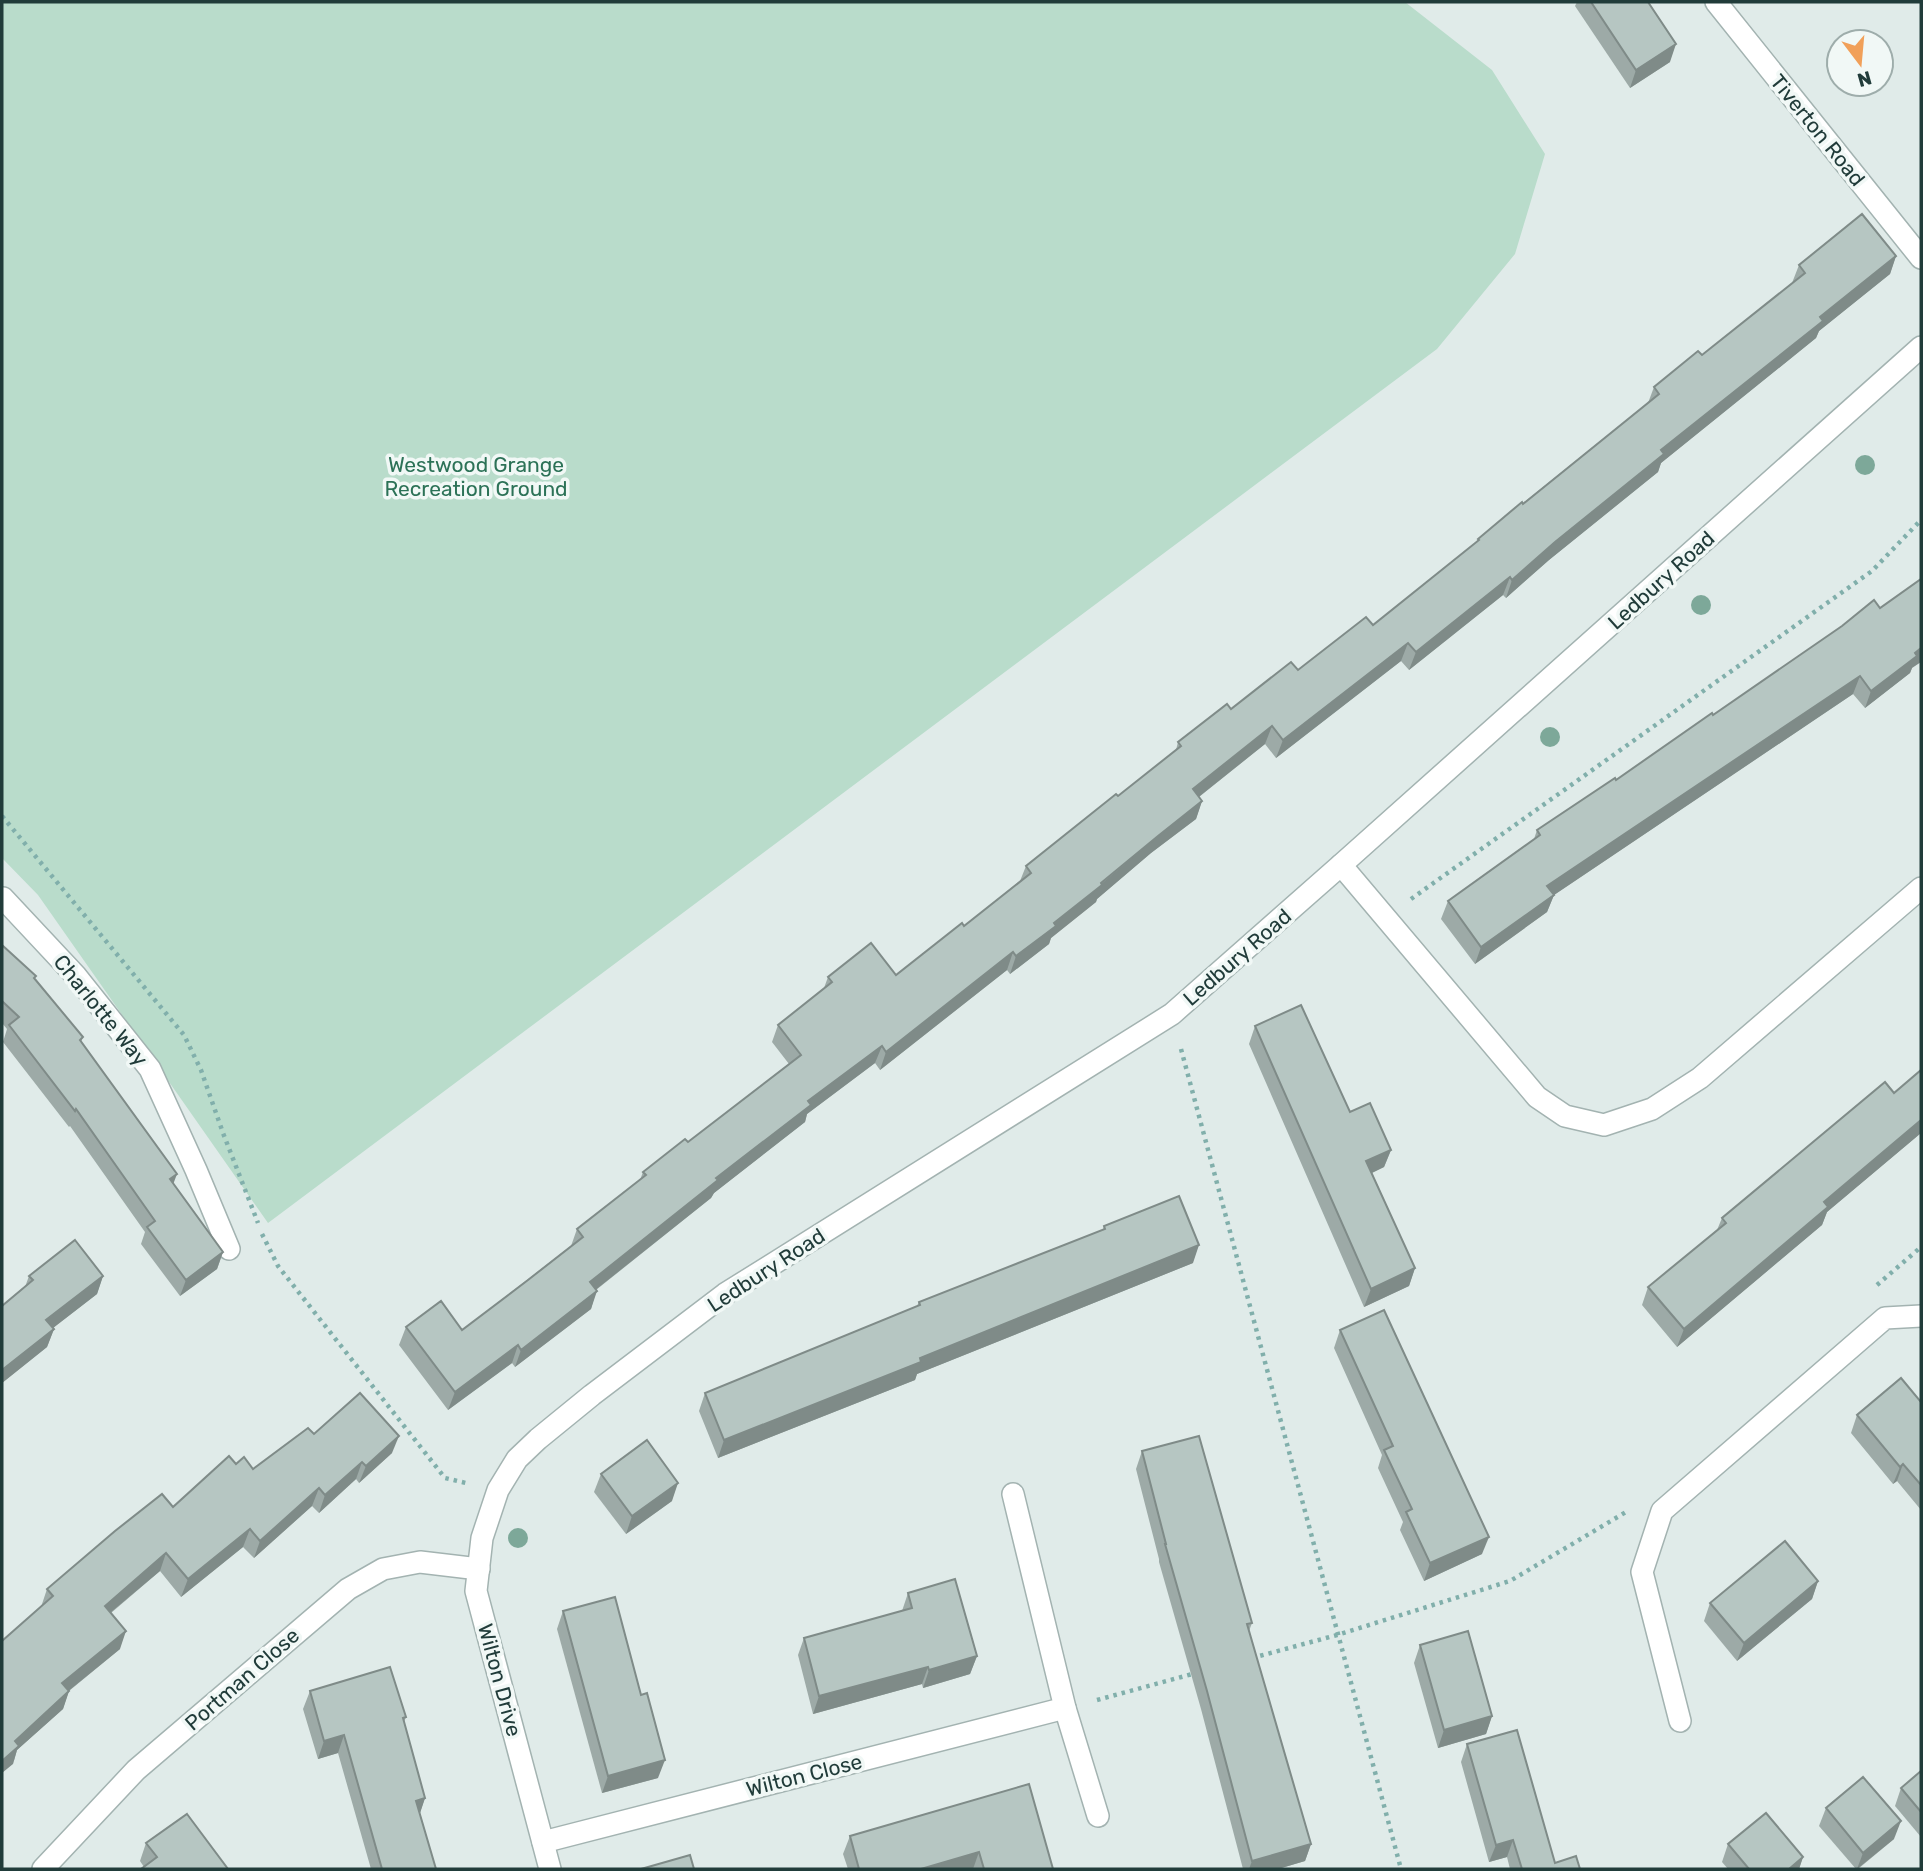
<svg xmlns="http://www.w3.org/2000/svg" width="1923" height="1871" viewBox="0 0 1923 1871" font-family="Rubik,sans-serif">
  <rect width="100%" height="100%" fill="#e0ebe9"/>
  <path fill="#b9dccb" d="M 2,2 L 1405,2 L 1492,70 L 1545,154 L 1515,254 L 1437,349 L 268,1223 L 38,895 L 2,858 Z"/>
  <g fill="none" stroke-linecap="round" stroke-linejoin="round">
    <defs>
      <g id="minor">
        <path d="M 1716,2 L 1921,258"/>
        <path d="M 1341,865 L 1537,1097 L 1565,1116 L 1604,1125 L 1652,1109 L 1700,1078 L 1921,888"/>
        <path d="M 2,900 L 3,898 L 76,976 L 150,1069 L 196,1170 L 229,1249"/>
        <path d="M 1065,1708 L 1098,1816"/>
        <path d="M 1680,1721 L 1642,1572 L 1662,1511 L 1885,1318 L 1921,1316"/>
        <path d="M 543,1842 L 1065,1708 L 1013,1494"/>
        <path d="M 43,1869 L 136,1770 L 348,1589 L 383,1569 L 420,1562 L 479,1569"/>
      </g>
      <path id="tertiary" d="M 550,1869 L 476,1591 L 482,1538 L 498,1490 L 517,1459 L 538,1439 L 592,1395 L 725,1294 L 1172,1014 L 1341,865 L 1921,347"/>
    </defs>
    <use href="#minor" stroke="#a3b3b1" stroke-width="24"/>
    <use href="#tertiary" stroke="#a3b3b1" stroke-width="24"/>
    <g stroke="#81afab" stroke-width="4.5" stroke-dasharray="3.5 5" stroke-linecap="butt">
      <path d="M 2,816 L 184,1035 L 201,1070 L 223,1133 L 258,1223"/>
      <path d="M 1411,899 L 1872,571 L 1921,520"/>
      <path d="M 1181,1049 L 1401,1869"/>
      <path d="M 262,1234 L 278,1266 L 445,1478 L 466,1483"/>
      <path d="M 1877,1285 L 1921,1247"/>
      <path d="M 1252,1658 L 1337,1635 L 1510,1581 L 1626,1512"/>
      <path d="M 1097,1700 L 1196,1673"/>
    </g>
    <use href="#minor" stroke="#fff" stroke-width="21"/>
    <use href="#tertiary" stroke="#fff" stroke-width="21"/>
  </g>
  <g fill="#7da899">
    <circle cx="1865" cy="465" r="10"/>
    <circle cx="1701" cy="605" r="10"/>
    <circle cx="1550" cy="737" r="10"/>
    <circle cx="518" cy="1538" r="10"/>
  </g>
  <g fill="#9daaa7">
    <path d="M 1577,2 L 1648,2 L 1670,62 L 1630,88 L 1575,6 Z"/>
    <path d="M 1896,256 L 1890,274 L 1819,331 L 1816,338 L 1661,463 L 1658,472 L 1549,560 L 1506,598 L 1503,595 L 1409,670 L 1401,661 L 1276,758 L 1265,744 L 1199,797 L 1202,801 L 1196,819 L 1151,853 L 1097,899 L 1096,902 L 1051,938 L 1049,944 L 1010,974 L 1007,970 L 880,1070 L 875,1063 L 807,1114 L 805,1122 L 714,1193 L 711,1198 L 596,1290 L 591,1309 L 515,1367 L 512,1363 L 448,1410 L 399,1345 L 406,1327 L 462,1330 L 571,1246 L 577,1229 L 640,1180 L 643,1172 L 688,1142 L 789,1064 L 772,1042 L 778,1025 L 824,988 L 828,977 L 896,975 L 964,926 L 1020,881 L 1026,866 L 1118,796 L 1176,750 L 1178,742 L 1231,709 L 1373,625 L 1477,542 L 1478,539 L 1648,403 L 1654,387 L 1702,355 L 1792,283 L 1799,265 Z"/>
    <path d="M 1842,626 L 1912,668 L 1910,673 L 1865,708 L 1853,694 L 1554,895 L 1547,912 L 1475,964 L 1441,919 L 1448,901 L 1534,839 L 1537,830 L 1616,780 L 1713,715 Z"/>
    <path d="M 2,945 L 35,979 L 83,1037 L 81,1042 L 173,1184 L 223,1252 L 217,1269 L 180,1296 L 141,1244 L 145,1232 L 70,1126 L 69,1127 L 3,1042 L 7,1029 L 2,1023 Z"/>
    <path d="M 1255,1026 L 1391,1150 L 1384,1167 L 1372,1173 L 1415,1268 L 1409,1286 L 1364,1307 L 1249,1044 Z"/>
    <path d="M 1921,1070 L 1921,1133 L 1827,1212 L 1822,1225 L 1677,1347 L 1642,1305 L 1648,1287 L 1717,1230 L 1722,1218 L 1894,1093 Z"/>
    <path d="M 1104,1226 L 1193,1263 L 917,1374 L 915,1380 L 718,1458 L 699,1411 L 705,1393 L 917,1306 L 919,1302 L 1103,1230 Z"/>
    <path d="M 29,1276 L 103,1276 L 97,1294 L 53,1328 L 54,1329 L 47,1347 L 2,1383 L 2,1306 L 25,1287 Z"/>
    <path d="M 1340,1330 L 1482,1554 L 1424,1581 L 1400,1530 L 1403,1522 L 1378,1468 L 1382,1455 L 1334,1348 Z"/>
    <path d="M 1921,1402 L 1921,1510 L 1897,1481 L 1893,1484 L 1851,1433 L 1857,1415 Z"/>
    <path d="M 314,1434 L 392,1453 L 359,1483 L 356,1479 L 319,1513 L 312,1506 L 254,1558 L 243,1547 L 181,1597 L 160,1571 L 111,1613 L 120,1649 L 69,1691 L 63,1709 L 17,1750 L 13,1764 L 41,1607 L 47,1589 L 173,1507 L 236,1464 L 253,1469 Z"/>
    <path d="M 1142,1451 L 1252,1623 L 1249,1631 L 1311,1844 L 1305,1861 L 1278,1869 L 1243,1869 L 1201,1709 L 1159,1562 L 1159,1559 L 1136,1469 Z"/>
    <path d="M 601,1474 L 672,1501 L 626,1534 L 594,1492 Z"/>
    <path d="M 1818,1581 L 1812,1599 L 1737,1661 L 1704,1621 L 1710,1603 Z"/>
    <path d="M 908,1593 L 977,1656 L 970,1674 L 923,1688 L 922,1684 L 813,1714 L 798,1655 L 804,1638 L 902,1611 Z"/>
    <path d="M 563,1611 L 658,1778 L 602,1793 L 557,1629 Z"/>
    <path d="M 1420,1645 L 1492,1716 L 1486,1734 L 1438,1748 L 1414,1663 Z"/>
    <path d="M 310,1691 L 406,1717 L 404,1722 L 425,1798 L 420,1813 L 436,1869 L 371,1869 L 338,1753 L 318,1759 L 303,1709 Z"/>
    <path d="M 1467,1744 L 1555,1863 L 1580,1869 L 1510,1869 L 1507,1857 L 1489,1862 L 1461,1762 Z"/>
    <path d="M 1921,1771 L 1921,1837 L 1895,1806 L 1901,1788 Z"/>
    <path d="M 1029,1784 L 1053,1869 L 848,1869 L 843,1854 L 850,1836 Z"/>
    <path d="M 1826,1808 L 1894,1839 L 1858,1869 L 1856,1869 L 1819,1826 Z"/>
    <path d="M 146,1843 L 228,1869 L 144,1867 L 140,1861 Z"/>
    <path d="M 1728,1844 L 1803,1857 L 1799,1869 L 1728,1869 L 1722,1862 Z"/>
  </g>
  <g fill="#7f8b88">
    <path d="M 1676,44 L 1670,62 L 1630,88 L 1636,70 Z"/>
    <path d="M 1896,256 L 1890,274 L 1819,331 L 1816,338 L 1661,463 L 1658,472 L 1549,560 L 1506,598 L 1512,580 L 1661,450 L 1820,317 Z"/>
    <path d="M 1510,577 L 1503,595 L 1409,670 L 1416,652 Z"/>
    <path d="M 1408,643 L 1401,661 L 1276,758 L 1283,740 Z"/>
    <path d="M 1921,648 L 1921,662 L 1912,668 L 1910,673 L 1865,708 L 1871,691 Z"/>
    <path d="M 1860,676 L 1853,694 L 1554,895 L 1547,912 L 1475,964 L 1481,947 L 1547,886 Z"/>
    <path d="M 1272,726 L 1265,744 L 1186,807 L 1193,789 Z"/>
    <path d="M 1202,801 L 1196,819 L 1151,853 L 1097,899 L 1096,902 L 1051,938 L 1049,944 L 1010,974 L 1016,956 L 1158,836 Z"/>
    <path d="M 1013,952 L 1007,970 L 880,1070 L 886,1052 Z"/>
    <path d="M 882,1046 L 875,1063 L 807,1114 L 805,1122 L 714,1193 L 711,1198 L 584,1299 L 590,1282 L 808,1101 Z"/>
    <path d="M 1921,1120 L 1921,1133 L 1827,1212 L 1822,1225 L 1677,1347 L 1684,1329 L 1824,1202 Z"/>
    <path d="M 1391,1150 L 1384,1167 L 1359,1179 L 1366,1161 Z"/>
    <path d="M 177,1174 L 171,1190 L 170,1179 Z"/>
    <path d="M 1199,1245 L 1193,1263 L 917,1374 L 915,1380 L 718,1458 L 724,1440 L 920,1358 Z"/>
    <path d="M 223,1252 L 217,1269 L 180,1296 L 186,1280 Z"/>
    <path d="M 1415,1268 L 1409,1286 L 1364,1307 L 1371,1289 Z"/>
    <path d="M 103,1276 L 97,1294 L 40,1338 L 46,1320 Z"/>
    <path d="M 597,1291 L 591,1309 L 515,1367 L 521,1350 Z"/>
    <path d="M 54,1329 L 47,1347 L 2,1383 L 2,1370 Z"/>
    <path d="M 518,1345 L 512,1363 L 448,1410 L 455,1392 Z"/>
    <path d="M 399,1436 L 392,1453 L 359,1483 L 366,1466 Z"/>
    <path d="M 362,1462 L 356,1479 L 319,1513 L 325,1495 Z"/>
    <path d="M 1903,1464 L 1897,1481 L 1893,1484 L 1900,1467 Z"/>
    <path d="M 678,1483 L 672,1501 L 626,1534 L 632,1516 Z"/>
    <path d="M 319,1488 L 312,1506 L 254,1558 L 260,1541 Z"/>
    <path d="M 250,1529 L 243,1547 L 181,1597 L 188,1579 Z"/>
    <path d="M 1489,1537 L 1482,1554 L 1424,1581 L 1430,1563 Z"/>
    <path d="M 166,1553 L 160,1571 L 98,1623 L 105,1606 Z"/>
    <path d="M 1818,1581 L 1812,1599 L 1737,1661 L 1744,1643 Z"/>
    <path d="M 126,1631 L 120,1649 L 56,1701 L 62,1683 Z"/>
    <path d="M 977,1656 L 970,1674 L 923,1688 L 929,1670 Z"/>
    <path d="M 928,1667 L 922,1684 L 813,1714 L 819,1696 Z"/>
    <path d="M 69,1691 L 63,1709 L 17,1750 L 13,1764 L 2,1773 L 2,1761 L 15,1741 Z"/>
    <path d="M 1492,1716 L 1486,1734 L 1438,1748 L 1444,1730 Z"/>
    <path d="M 344,1735 L 338,1753 L 318,1759 L 324,1741 Z"/>
    <path d="M 665,1760 L 658,1778 L 602,1793 L 608,1776 Z"/>
    <path d="M 425,1798 L 419,1816 L 416,1801 Z"/>
    <path d="M 1901,1821 L 1894,1839 L 1857,1869 L 1863,1853 Z"/>
    <path d="M 1513,1840 L 1507,1857 L 1489,1862 L 1496,1845 Z"/>
    <path d="M 1311,1844 L 1305,1861 L 1278,1869 L 1249,1869 L 1252,1861 Z"/>
    <path d="M 979,1852 L 973,1869 L 921,1869 Z"/>
    <path d="M 1803,1857 L 1799,1869 L 1789,1869 Z"/>
  </g>
  <g fill="#b6c6c2" stroke="#7f8b88" stroke-width="2">
    <path d="M 1591,2 L 1648,2 L 1676,44 L 1636,70 Z"/>
    <path d="M 1862,214 L 1896,256 L 1820,317 L 1823,321 L 1661,450 L 1664,454 L 1555,542 L 1512,580 L 1510,577 L 1416,652 L 1408,643 L 1283,740 L 1272,726 L 1193,789 L 1202,801 L 1158,836 L 1101,883 L 1102,885 L 1054,923 L 1056,926 L 1016,956 L 1013,952 L 886,1052 L 882,1046 L 808,1101 L 811,1105 L 716,1178 L 718,1180 L 590,1282 L 597,1291 L 521,1350 L 518,1345 L 455,1392 L 406,1327 L 441,1301 L 462,1330 L 528,1280 L 583,1237 L 577,1229 L 646,1175 L 643,1172 L 685,1139 L 688,1142 L 801,1055 L 778,1025 L 832,982 L 828,977 L 871,943 L 896,975 L 962,923 L 964,926 L 1031,873 L 1026,866 L 1116,794 L 1118,796 L 1181,746 L 1178,742 L 1227,704 L 1231,709 L 1291,662 L 1298,670 L 1366,617 L 1373,625 L 1479,540 L 1478,539 L 1522,502 L 1523,504 L 1659,394 L 1654,387 L 1698,351 L 1702,355 L 1805,273 L 1799,265 Z"/>
    <path d="M 1921,579 L 1921,648 L 1915,653 L 1917,656 L 1871,691 L 1860,676 L 1547,886 L 1554,895 L 1481,947 L 1448,901 L 1540,835 L 1537,830 L 1615,778 L 1616,780 L 1712,713 L 1713,715 L 1842,626 L 1874,600 L 1880,608 Z"/>
    <path d="M 2,945 L 36,976 L 34,978 L 83,1037 L 80,1040 L 177,1174 L 170,1179 L 223,1252 L 186,1280 L 147,1227 L 155,1221 L 76,1109 L 75,1111 L 9,1025 L 19,1017 L 2,1001 Z"/>
    <path d="M 1301,1005 L 1350,1112 L 1370,1103 L 1391,1150 L 1366,1161 L 1415,1268 L 1371,1289 L 1255,1026 Z"/>
    <path d="M 1921,1070 L 1921,1120 L 1824,1202 L 1828,1207 L 1684,1329 L 1648,1287 L 1726,1223 L 1722,1218 L 1885,1082 L 1894,1093 Z"/>
    <path d="M 1179,1196 L 1199,1245 L 920,1358 L 921,1362 L 724,1440 L 705,1393 L 920,1305 L 919,1302 L 1105,1229 L 1104,1226 Z"/>
    <path d="M 75,1240 L 103,1276 L 46,1320 L 54,1329 L 2,1370 L 2,1306 L 33,1280 L 29,1276 Z"/>
    <path d="M 1384,1310 L 1489,1537 L 1430,1563 L 1406,1512 L 1412,1509 L 1384,1450 L 1393,1446 L 1340,1330 Z"/>
    <path d="M 1901,1378 L 1921,1402 L 1921,1485 L 1903,1464 L 1900,1467 L 1857,1415 Z"/>
    <path d="M 360,1393 L 399,1436 L 366,1466 L 362,1462 L 325,1495 L 319,1488 L 260,1541 L 250,1529 L 188,1579 L 166,1553 L 105,1606 L 126,1631 L 62,1683 L 69,1691 L 15,1741 L 19,1746 L 2,1761 L 2,1641 L 53,1596 L 47,1589 L 115,1531 L 162,1494 L 173,1507 L 229,1456 L 236,1464 L 244,1457 L 253,1469 L 308,1428 L 314,1434 Z"/>
    <path d="M 1199,1436 L 1252,1623 L 1247,1624 L 1311,1844 L 1252,1861 L 1207,1691 L 1165,1544 L 1166,1544 L 1142,1451 Z"/>
    <path d="M 647,1440 L 678,1483 L 632,1516 L 601,1474 Z"/>
    <path d="M 1785,1541 L 1818,1581 L 1744,1643 L 1710,1603 Z"/>
    <path d="M 955,1579 L 977,1656 L 929,1670 L 928,1667 L 819,1696 L 804,1638 L 912,1608 L 908,1593 Z"/>
    <path d="M 615,1597 L 641,1695 L 647,1693 L 665,1760 L 608,1776 L 563,1611 Z"/>
    <path d="M 1468,1631 L 1492,1716 L 1444,1730 L 1420,1645 Z"/>
    <path d="M 390,1667 L 406,1717 L 403,1718 L 425,1798 L 416,1801 L 436,1869 L 382,1869 L 344,1735 L 324,1741 L 310,1691 Z"/>
    <path d="M 1517,1730 L 1555,1863 L 1576,1856 L 1580,1869 L 1522,1869 L 1513,1840 L 1496,1845 L 1467,1744 Z"/>
    <path d="M 1921,1771 L 1921,1812 L 1901,1788 Z"/>
    <path d="M 1863,1777 L 1901,1821 L 1863,1853 L 1826,1808 Z"/>
    <path d="M 1029,1784 L 1053,1869 L 984,1869 L 979,1852 L 921,1869 L 859,1869 L 850,1836 Z"/>
    <path d="M 1766,1813 L 1803,1857 L 1789,1869 L 1749,1869 L 1728,1844 Z"/>
    <path d="M 187,1814 L 228,1869 L 141,1869 L 157,1857 L 146,1843 Z"/>
    <path d="M 690,1855 L 694,1869 L 641,1869 Z"/>
  </g>
  <g text-anchor="middle" dominant-baseline="central" stroke-width="7" stroke-linejoin="round" paint-order="stroke">
    <g font-size="21" fill="#213c3a" stroke="#f1f8f6">
      <text transform="translate(1818 130) rotate(51)">Tiverton Road</text>
      <text transform="translate(1661 580) rotate(-42)">Ledbury Road</text>
      <text transform="translate(1237 957) rotate(-41)">Ledbury Road</text>
      <text transform="translate(101 1010) rotate(51)">Charlotte Way</text>
      <text transform="translate(766 1270) rotate(-33)">Ledbury Road</text>
      <text transform="translate(242 1679) rotate(-41)">Portman Close</text>
      <text transform="translate(500 1680) rotate(75)">Wilton Drive</text>
      <text transform="translate(804 1775) rotate(-14)">Wilton Close</text>
    </g>
    <g font-size="21" fill="#2c7257" stroke="#f1f8f6">
      <text x="476" y="464">Westwood Grange<tspan x="476" dy="24">Recreation Ground</tspan></text>
    </g>
  </g>
  <rect width="1923" height="1871" fill="none" stroke="#213c3a" stroke-width="7"/>
  <g transform="translate(1860 63) rotate(164)"><circle r="33" fill="#f1f8f6" stroke="#9eadab" stroke-width="2"/>
  <path d="M0-5L12 26L0 18L-12 26Z" fill="#f1a059"/>
  <text y="-10" font-size="19" font-weight="bold" text-anchor="middle" fill="#213c3a">N</text>
  </g>
</svg>
